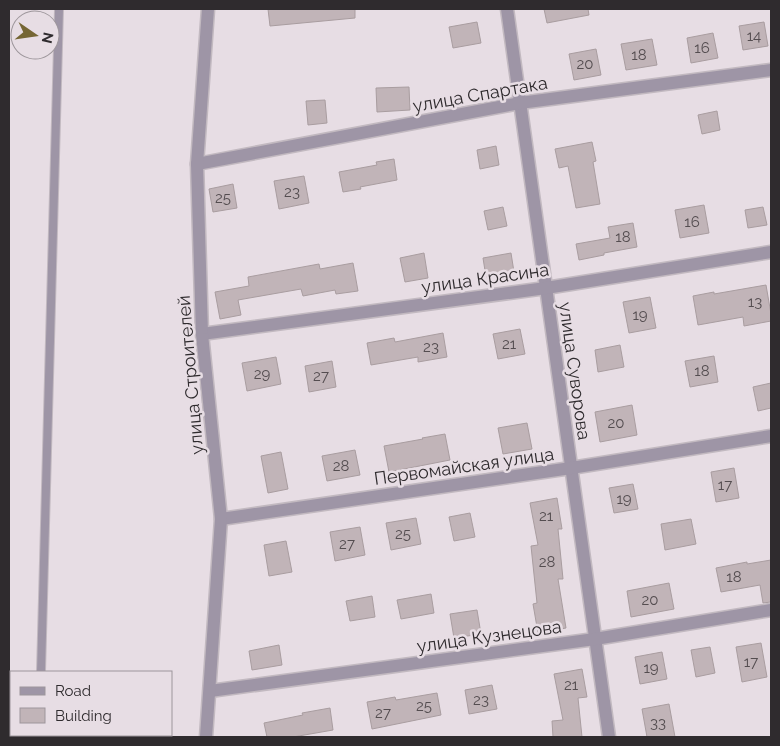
<svg xmlns="http://www.w3.org/2000/svg" width="780" height="746" viewBox="0 0 780 746" font-family="Raleway,sans-serif">
  <rect width="100%" height="100%" fill="#e7dde4"/>
  <g fill="#c1b4b8" stroke="#a99da0">
    <path d="M 268,9 L 355,9 L 355,18 L 270,26 Z"/>
    <path d="M 544,9 L 588,9 L 589,15 L 547,23 Z"/>
    <path d="M 477,22 L 481,43 L 453,48 L 449,27 Z"/>
    <path d="M 764,22 L 768,46 L 743,50 L 739,26 Z"/>
    <path d="M 713,33 L 718,58 L 691,63 L 687,38 Z"/>
    <path d="M 652,39 L 657,65 L 626,70 L 621,44 Z"/>
    <path d="M 596,49 L 601,75 L 574,80 L 569,54 Z"/>
    <path d="M 409,87 L 410,110 L 377,112 L 376,88 Z"/>
    <path d="M 325,100 L 327,123 L 308,125 L 306,101 Z"/>
    <path d="M 717,111 L 720,130 L 702,134 L 698,115 Z"/>
    <path d="M 592,142 L 596,161 L 593,162 L 600,204 L 576,208 L 568,166 L 559,168 L 555,149 Z"/>
    <path d="M 496,146 L 499,165 L 480,169 L 477,150 Z"/>
    <path d="M 394,159 L 397,180 L 360,187 L 361,189 L 343,192 L 339,172 L 377,165 L 376,162 Z"/>
    <path d="M 304,176 L 309,203 L 279,209 L 274,181 Z"/>
    <path d="M 233,184 L 237,208 L 213,212 L 209,189 Z"/>
    <path d="M 704,205 L 709,233 L 680,238 L 675,210 Z"/>
    <path d="M 503,207 L 507,226 L 488,230 L 484,211 Z"/>
    <path d="M 763,207 L 767,225 L 748,228 L 745,210 Z"/>
    <path d="M 633,223 L 637,247 L 604,253 L 604,255 L 579,260 L 576,244 L 610,238 L 608,227 Z"/>
    <path d="M 424,253 L 428,278 L 405,282 L 400,258 Z"/>
    <path d="M 511,253 L 514,272 L 486,277 L 483,258 Z"/>
    <path d="M 353,263 L 358,291 L 336,294 L 335,290 L 303,296 L 301,289 L 238,300 L 241,315 L 220,319 L 215,292 L 249,286 L 248,277 L 319,264 L 320,269 Z"/>
    <path d="M 766,285 L 771,314 L 771,321 L 744,326 L 743,317 L 698,325 L 693,296 L 714,292 L 714,294 Z"/>
    <path d="M 650,297 L 656,328 L 629,333 L 623,302 Z"/>
    <path d="M 520,329 L 525,354 L 498,359 L 493,334 Z"/>
    <path d="M 443,333 L 447,357 L 418,362 L 418,357 L 371,365 L 367,343 L 394,338 L 395,342 Z"/>
    <path d="M 620,345 L 624,367 L 598,372 L 595,350 Z"/>
    <path d="M 714,356 L 718,382 L 690,387 L 685,361 Z"/>
    <path d="M 276,357 L 281,384 L 247,391 L 242,363 Z"/>
    <path d="M 332,361 L 336,387 L 309,392 L 305,366 Z"/>
    <path d="M 771,383 L 771,408 L 758,411 L 753,387 Z"/>
    <path d="M 632,405 L 637,435 L 600,442 L 595,412 Z"/>
    <path d="M 527,423 L 532,449 L 503,454 L 498,428 Z"/>
    <path d="M 445,434 L 450,460 L 389,472 L 384,446 L 423,439 L 422,438 Z"/>
    <path d="M 355,450 L 360,475 L 327,481 L 322,456 Z"/>
    <path d="M 281,452 L 288,489 L 268,493 L 261,456 Z"/>
    <path d="M 734,468 L 739,498 L 716,502 L 711,472 Z"/>
    <path d="M 633,484 L 638,509 L 614,513 L 609,488 Z"/>
    <path d="M 557,498 L 562,529 L 558,529 L 563,579 L 558,579 L 566,628 L 538,633 L 533,604 L 537,603 L 531,546 L 538,545 L 530,503 Z"/>
    <path d="M 470,513 L 475,537 L 454,541 L 449,517 Z"/>
    <path d="M 416,518 L 421,544 L 391,550 L 386,523 Z"/>
    <path d="M 691,519 L 696,544 L 665,550 L 661,524 Z"/>
    <path d="M 360,527 L 365,555 L 335,561 L 330,532 Z"/>
    <path d="M 286,541 L 292,572 L 269,576 L 264,545 Z"/>
    <path d="M 771,560 L 771,602 L 763,603 L 760,585 L 721,592 L 716,568 L 747,562 L 747,564 Z"/>
    <path d="M 669,583 L 674,609 L 631,617 L 627,591 Z"/>
    <path d="M 431,594 L 434,613 L 401,619 L 397,600 Z"/>
    <path d="M 372,596 L 375,617 L 350,621 L 346,601 Z"/>
    <path d="M 477,610 L 481,634 L 454,638 L 450,614 Z"/>
    <path d="M 761,643 L 767,677 L 742,682 L 736,647 Z"/>
    <path d="M 279,645 L 282,665 L 252,670 L 249,651 Z"/>
    <path d="M 710,647 L 715,673 L 696,677 L 691,650 Z"/>
    <path d="M 662,652 L 667,679 L 640,684 L 635,657 Z"/>
    <path d="M 582,669 L 587,697 L 578,698 L 582,737 L 553,737 L 552,721 L 563,720 L 554,674 Z"/>
    <path d="M 492,685 L 497,709 L 469,714 L 465,690 Z"/>
    <path d="M 437,693 L 441,715 L 372,729 L 367,702 L 395,697 L 396,700 Z"/>
    <path d="M 669,704 L 675,737 L 647,737 L 642,709 Z"/>
    <path d="M 330,708 L 333,730 L 293,737 L 267,737 L 264,723 L 303,715 L 302,713 Z"/>
  </g>
  <g fill="none" stroke-linecap="round" stroke-linejoin="round">
    <defs>
      <g id="service">
        <path d="M 41,672 L 59,9"/>
        <path d="M 39,737 L 40,735"/>
      </g>
      <g id="minor">
        <path d="M 507,9 L 609,737"/>
        <path d="M 197,164 L 520,103 L 771,70"/>
        <path d="M 202,334 L 546,288 L 771,252"/>
        <path d="M 221,519 L 571,468 L 771,436"/>
        <path d="M 210,691 L 595,639 L 771,610"/>
        <path d="M 206,737 L 221,519 L 202,334 L 197,164 L 208,9"/>
      </g>
    </defs>
    <use href="#service" stroke="#c2b9c0" stroke-width="10"/>
    <use href="#minor" stroke="#c2b9c0" stroke-width="15"/>
    <use href="#service" stroke="#9e95a6" stroke-width="8"/>
    <use href="#minor" stroke="#9e95a6" stroke-width="12"/>
  </g>
  <g text-anchor="middle" dominant-baseline="central" stroke-width="5" stroke-linejoin="round" paint-order="stroke">
    <g font-size="15" fill="#544d50">
      <text x="754" y="36">14</text>
      <text x="702" y="48">16</text>
      <text x="639" y="55">18</text>
      <text x="585" y="64">20</text>
      <text x="292" y="192">23</text>
      <text x="223" y="198">25</text>
      <text x="692" y="222">16</text>
      <text x="623" y="237">18</text>
      <text x="755" y="302">13</text>
      <text x="640" y="315">19</text>
      <text x="509" y="344">21</text>
      <text x="431" y="347">23</text>
      <text x="702" y="371">18</text>
      <text x="262" y="374">29</text>
      <text x="321" y="376">27</text>
      <text x="616" y="423">20</text>
      <text x="341" y="466">28</text>
      <text x="725" y="485">17</text>
      <text x="624" y="499">19</text>
      <text x="546" y="516">21</text>
      <text x="403" y="534">25</text>
      <text x="347" y="544">27</text>
      <text x="547" y="562">28</text>
      <text x="734" y="577">18</text>
      <text x="650" y="600">20</text>
      <text x="751" y="662">17</text>
      <text x="651" y="668">19</text>
      <text x="571" y="685">21</text>
      <text x="481" y="700">23</text>
      <text x="424" y="706">25</text>
      <text x="383" y="713">27</text>
      <text x="658" y="723">33</text>
    </g>
    <g font-size="18" fill="#2f2b2e" stroke="#e7dde4">
      <text transform="translate(480 94) rotate(-10)">улица Спартака</text>
      <text transform="translate(485 278) rotate(-8)">улица Красина</text>
      <text transform="translate(575 371) rotate(82)">улица Суворова</text>
      <text transform="translate(190 375) rotate(-95)">улица Строителей</text>
      <text transform="translate(464 466) rotate(-8)">Первомайская улица</text>
      <text transform="translate(489 636) rotate(-8)">улица Кузнецова</text>
    </g>
  </g>
  <rect width="780" height="746" fill="none" stroke="#2f2b2e" stroke-width="20"/>
  <rect x="10" y="671" width="162" height="65" fill="#e7dde4" stroke="#9d969b"/>
  <rect x="20" y="687" width="25" height="8" fill="#9e95a6" stroke="#9d969b"/>
  <text x="55" y="696" font-size="15" fill="#2f2b2e">Road</text>
  <rect x="20" y="708" width="25" height="15" fill="#c1b4b8" stroke="#9d969b"/>
  <text x="55" y="721" font-size="15" fill="#2f2b2e">Building</text>
  <g transform="translate(35 35) rotate(103)"><circle r="24" fill="#e7dde4" stroke="#9d969b"/>
  <path d="M0-4L9 19L0 12L-9 19Z" fill="#756634"/>
  <text y="-8" font-size="14" font-weight="bold" text-anchor="middle" fill="#2f2b2e">N</text>
  </g>
</svg>
